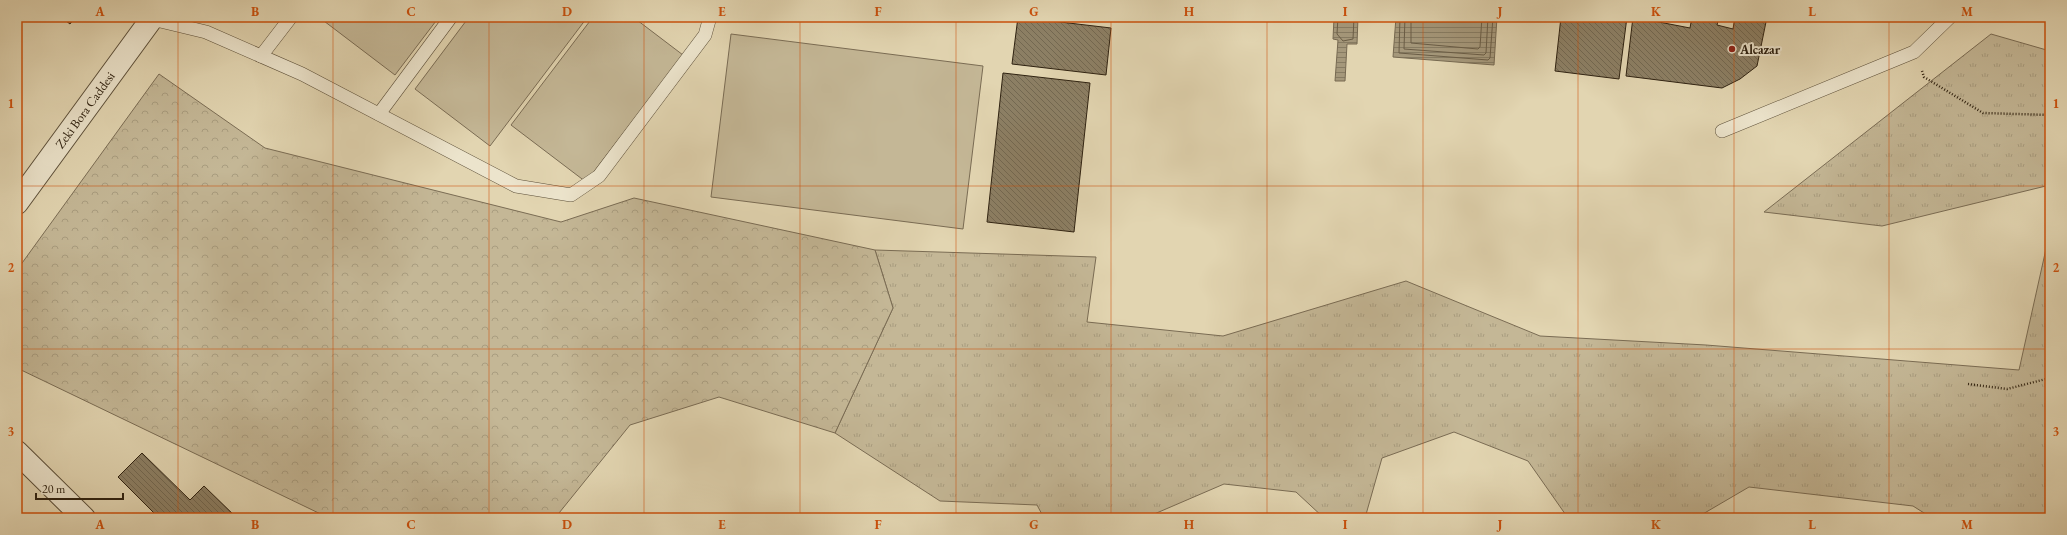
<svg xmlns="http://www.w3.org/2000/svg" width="2067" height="535" viewBox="0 0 2067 535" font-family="'EB Garamond',serif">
  <defs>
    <pattern id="grass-tufts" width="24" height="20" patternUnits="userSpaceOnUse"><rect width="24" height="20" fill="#c4b796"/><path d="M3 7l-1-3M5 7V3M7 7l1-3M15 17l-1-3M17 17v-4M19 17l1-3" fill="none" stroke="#a99d80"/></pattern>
    <pattern id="forest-crowns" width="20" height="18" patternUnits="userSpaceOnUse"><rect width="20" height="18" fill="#c4b796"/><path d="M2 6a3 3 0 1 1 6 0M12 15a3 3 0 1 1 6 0" fill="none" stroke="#a99d80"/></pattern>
    <pattern id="water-rules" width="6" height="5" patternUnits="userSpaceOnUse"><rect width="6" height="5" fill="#a5987b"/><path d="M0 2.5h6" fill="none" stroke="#877c63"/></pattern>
    <pattern id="building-back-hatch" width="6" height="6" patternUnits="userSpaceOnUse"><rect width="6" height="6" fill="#8c7f64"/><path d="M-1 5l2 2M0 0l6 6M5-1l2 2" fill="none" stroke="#736851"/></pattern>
  </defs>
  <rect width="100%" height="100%" fill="#e2d5b1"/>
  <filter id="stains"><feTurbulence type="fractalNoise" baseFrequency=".005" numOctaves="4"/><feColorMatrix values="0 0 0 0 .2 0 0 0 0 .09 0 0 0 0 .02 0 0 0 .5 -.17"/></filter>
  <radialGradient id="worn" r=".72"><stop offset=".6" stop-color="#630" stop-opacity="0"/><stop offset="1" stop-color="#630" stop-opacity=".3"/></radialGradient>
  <g fill="url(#grass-tufts)" stroke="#7a6c54">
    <path d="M 1991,34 L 2050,51 L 2050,185 L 1882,226 L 1764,212 Z"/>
    <path d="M 2050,231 L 2050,518 L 1932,518 L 1913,506 L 1749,487 L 1696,518 L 1568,518 L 1528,461 L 1454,432 L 1382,458 L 1365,518 L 1324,518 L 1296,492 L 1224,484 L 1145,518 L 1044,518 L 1037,505 L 940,501 L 835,433 L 893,308 L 875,250 L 1096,257 L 1087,322 L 1223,336 L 1406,281 L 1540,336 L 1706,345 L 2019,370 Z"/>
  </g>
  <path fill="url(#forest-crowns)" stroke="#7a6c54" d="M 159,74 L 265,148 L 561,222 L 634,198 L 875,250 L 893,308 L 835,433 L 719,397 L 630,425 L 555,518 L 329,518 L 17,368 L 17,270 Z"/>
  <g fill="#c4b796" stroke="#7a6c54">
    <path d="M 321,17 L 439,17 L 395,75 L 320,18 Z"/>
    <path d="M 469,17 L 584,17 L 586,19 L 490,146 L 415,89 Z"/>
    <path d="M 593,17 L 633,17 L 683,55 L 586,182 L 511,125 Z"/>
    <path d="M 731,34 L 983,66 L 963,229 L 711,197 Z"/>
  </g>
  <g fill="url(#water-rules)" stroke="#766951">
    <path d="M 1341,17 L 1358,17 L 1357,44 L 1347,44 L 1345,81 L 1335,81 L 1338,40 L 1333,39 L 1334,18 Z"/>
    <path d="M 1396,17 L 1497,17 L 1494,65 L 1393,57 Z"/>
  </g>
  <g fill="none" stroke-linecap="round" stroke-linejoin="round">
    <g stroke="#6a5d46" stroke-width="1">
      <path d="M 1338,17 L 1337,34 L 1343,41 L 1353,39 L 1354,17"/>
      <path d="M 1400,17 L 1399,53 L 1488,60 L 1490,58 L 1493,17"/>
      <path d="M 1405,17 L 1404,49 L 1484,55 L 1486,53 L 1488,17"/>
      <path d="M 1411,17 L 1411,43 L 1478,49 L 1480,47 L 1482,17"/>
    </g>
  </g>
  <g fill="url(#building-back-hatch)" stroke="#2f2211">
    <path d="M 61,17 L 75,17 L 70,24 Z"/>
    <path d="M 1018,17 L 1111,28 L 1106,75 L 1012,64 Z"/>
    <path d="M 1561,17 L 1627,17 L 1619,79 L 1555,71 Z"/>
    <path d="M 1633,17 L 1690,28 L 1692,17 L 1719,17 L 1717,25 L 1733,29 L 1735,17 L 1767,17 L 1757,66 L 1740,79 L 1722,88 L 1626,76 Z"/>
    <path d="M 1003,73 L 1090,83 L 1074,232 L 987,222 Z"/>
    <path d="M 142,453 L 190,500 L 204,486 L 237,518 L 159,518 L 118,477 Z"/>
  </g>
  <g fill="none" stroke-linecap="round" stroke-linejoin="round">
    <defs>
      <g id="lane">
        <path d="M 152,19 L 206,32 L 302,74 L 516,186 L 571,195 L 599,176 L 705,35 L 710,17"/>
        <path d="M 261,56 L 291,17"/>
        <path d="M 379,114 L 451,17"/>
        <path d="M 1722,131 L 1914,52 L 1950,17"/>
      </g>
      <g id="street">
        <path d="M 17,203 L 153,17"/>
        <path d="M 17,452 L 84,518"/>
      </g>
    </defs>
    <use href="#lane" stroke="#5c4f39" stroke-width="14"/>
    <use href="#street" stroke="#5c4f39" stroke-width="24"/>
    <g stroke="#2f2211" stroke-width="2.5" stroke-dasharray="1 2" stroke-linecap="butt">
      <path d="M 1922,71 L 1924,77 L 1983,113 L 2050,115"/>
      <path d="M 1968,384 L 2007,389 L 2050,378"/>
    </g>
    <use href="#lane" stroke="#ece4cc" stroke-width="13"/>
    <use href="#street" stroke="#ece4cc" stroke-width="22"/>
  </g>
  <path fill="none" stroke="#cc510d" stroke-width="1" stroke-opacity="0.55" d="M 178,17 L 178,518M 333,17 L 333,518M 489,17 L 489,518M 644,17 L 644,518M 800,17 L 800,518M 956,17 L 956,518M 1111,17 L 1111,518M 1267,17 L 1267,518M 1423,17 L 1423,518M 1578,17 L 1578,518M 1734,17 L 1734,518M 1889,17 L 1889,518M 17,186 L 2050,186M 17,349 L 2050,349"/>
  <circle fill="#8f2418" stroke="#ece4cc" stroke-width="1.5" cx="1732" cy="49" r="4"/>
  <g text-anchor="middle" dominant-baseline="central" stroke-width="4" stroke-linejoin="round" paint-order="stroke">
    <g font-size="13" font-weight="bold" fill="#2f2211" stroke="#ece4cc" text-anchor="start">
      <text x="1740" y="49">Alcazar</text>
    </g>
    <g font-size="13" fill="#2f2211" stroke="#ece4cc">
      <text transform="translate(85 110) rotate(-54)">Zeki Bora Caddesi</text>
    </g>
  </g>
  <rect width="2067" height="535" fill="none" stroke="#e2d5b1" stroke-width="44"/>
  <path d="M36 493v6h87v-6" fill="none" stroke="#2f2211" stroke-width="2"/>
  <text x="42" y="493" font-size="12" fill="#2f2211" stroke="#ece4cc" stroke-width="3" paint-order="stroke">20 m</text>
  <rect x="22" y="22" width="2023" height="491" fill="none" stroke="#cc510d" stroke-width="1.5"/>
  <g font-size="13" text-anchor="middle" font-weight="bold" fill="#cc510d">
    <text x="100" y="16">A</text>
    <text x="255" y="16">B</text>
    <text x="411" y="16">C</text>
    <text x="567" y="16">D</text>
    <text x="722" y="16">E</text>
    <text x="878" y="16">F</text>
    <text x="1034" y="16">G</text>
    <text x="1189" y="16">H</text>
    <text x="1345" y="16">I</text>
    <text x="1500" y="16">J</text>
    <text x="1656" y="16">K</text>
    <text x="1812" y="16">L</text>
    <text x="1967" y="16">M</text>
    <text x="11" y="108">1</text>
    <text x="2056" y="108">1</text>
    <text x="11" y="272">2</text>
    <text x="2056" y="272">2</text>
    <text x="11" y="436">3</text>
    <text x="2056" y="436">3</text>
    <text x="100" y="529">A</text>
    <text x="255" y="529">B</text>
    <text x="411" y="529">C</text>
    <text x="567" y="529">D</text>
    <text x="722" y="529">E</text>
    <text x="878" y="529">F</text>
    <text x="1034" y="529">G</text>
    <text x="1189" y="529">H</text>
    <text x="1345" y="529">I</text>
    <text x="1500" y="529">J</text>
    <text x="1656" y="529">K</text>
    <text x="1812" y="529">L</text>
    <text x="1967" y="529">M</text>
  </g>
  <rect width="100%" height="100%" filter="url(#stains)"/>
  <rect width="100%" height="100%" fill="url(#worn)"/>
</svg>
